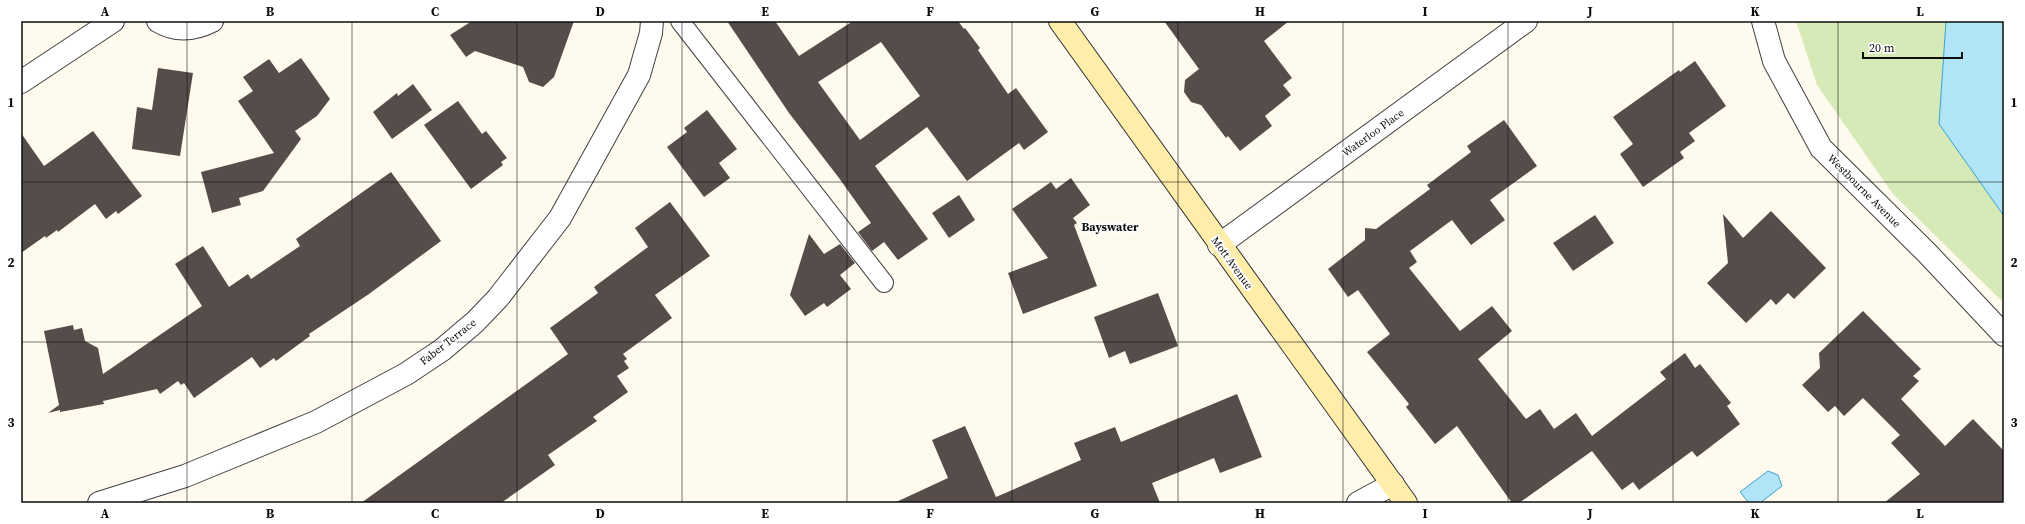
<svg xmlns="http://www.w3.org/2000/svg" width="2025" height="524" viewBox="0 0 2025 524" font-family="'Source Serif 4',serif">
  <rect width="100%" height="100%" fill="#fffaee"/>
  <path fill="#d6eab7" d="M 1796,21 L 1946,21 L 1939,124 L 2004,216 L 2004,303 L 1893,194 L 1817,85 Z"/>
  <g fill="#b2e4f7" stroke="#38a2cf">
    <path d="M 1946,21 L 2004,21 L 2004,216 L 1939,124 Z"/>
    <path d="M 1768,471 L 1778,475 L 1782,486 L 1760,503 L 1749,503 L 1740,492 Z"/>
  </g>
  <g fill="#564d4a" fill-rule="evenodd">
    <path d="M 472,21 L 574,21 L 554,77 L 543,87 L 529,82 L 523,67 L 475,51 L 466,57 L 450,35 Z"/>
    <path d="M 727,21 L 775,21 L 799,56 L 853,21 L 958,21 L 964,29 L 965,28 L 980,48 L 978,50 L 1008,94 L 1016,88 L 1048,132 L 1024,150 L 1019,143 L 967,181 L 927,127 L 875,166 L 928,239 L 898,260 L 884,242 L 872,251 L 858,232 L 871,223 L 839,178 L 789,113 ZM 881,42 L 920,96 L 860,140 L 818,82 Z"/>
    <path d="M 1164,21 L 1289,21 L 1264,41 L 1292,78 L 1283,85 L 1291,95 L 1265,116 L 1272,126 L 1240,151 L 1228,136 L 1226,138 L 1201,105 L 1191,102 L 1184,92 L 1185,80 L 1199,69 Z"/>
    <path d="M 301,58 L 330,99 L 317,116 L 295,131 L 301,139 L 263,191 L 239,198 L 241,205 L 212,213 L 201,172 L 274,153 L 238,101 L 253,91 L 243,77 L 269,59 L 279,73 Z"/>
    <path d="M 1695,61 L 1726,106 L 1689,133 L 1695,141 L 1680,152 L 1684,158 L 1643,187 L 1620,154 L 1633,144 L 1613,117 L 1679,70 L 1680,72 Z"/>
    <path d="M 158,68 L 193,73 L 180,156 L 132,149 L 137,107 L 152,110 Z"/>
    <path d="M 413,84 L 432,110 L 392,139 L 373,112 L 397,93 L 398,96 Z"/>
    <path d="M 458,101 L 482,134 L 486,131 L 507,158 L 501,162 L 503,165 L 471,189 L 424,125 Z"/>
    <path d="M 707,110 L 737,149 L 719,163 L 730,178 L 704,197 L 667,147 L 687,132 L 684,128 Z"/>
    <path d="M 1504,120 L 1537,166 L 1490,200 L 1505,220 L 1471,245 L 1452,220 L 1410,251 L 1417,262 L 1409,268 L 1460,331 L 1492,306 L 1512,331 L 1478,359 L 1526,419 L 1540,409 L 1554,429 L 1576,413 L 1592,436 L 1666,379 L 1660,372 L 1685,353 L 1695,368 L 1700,364 L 1731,403 L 1727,406 L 1740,424 L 1697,457 L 1692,451 L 1639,490 L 1633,482 L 1622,490 L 1592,451 L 1519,503 L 1512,503 L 1457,426 L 1435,444 L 1406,407 L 1409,404 L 1367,352 L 1390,334 L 1358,290 L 1348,297 L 1328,269 L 1365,240 L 1365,228 L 1376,229 L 1430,189 L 1427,185 L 1471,152 L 1467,146 Z"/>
    <path d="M 93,131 L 142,196 L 118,214 L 116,211 L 106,219 L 95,204 L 58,232 L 57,230 L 46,238 L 45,236 L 21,253 L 21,133 L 44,166 Z"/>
    <path d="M 391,172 L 441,241 L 369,294 L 309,334 L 310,336 L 276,361 L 274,358 L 260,368 L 252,357 L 194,398 L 184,383 L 181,385 L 178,381 L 160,394 L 157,389 L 103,401 L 104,404 L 60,412 L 60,410 L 48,413 L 59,405 L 44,331 L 73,325 L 74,330 L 82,328 L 85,341 L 98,348 L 103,374 L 202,306 L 175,264 L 203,246 L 229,287 L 248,274 L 251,279 L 300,246 L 296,239 Z"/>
    <path d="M 1071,178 L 1090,205 L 1073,218 L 1077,223 L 1074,225 L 1097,286 L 1023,314 L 1008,273 L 1048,258 L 1012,209 L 1051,182 L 1056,189 Z"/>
    <path d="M 959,195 L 975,220 L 949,238 L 932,213 Z"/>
    <path d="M 670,202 L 710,256 L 655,295 L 672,318 L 623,354 L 627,359 L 624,361 L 629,368 L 617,376 L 628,392 L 593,417 L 597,421 L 548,455 L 555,465 L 501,503 L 361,503 L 568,354 L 550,328 L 598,293 L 594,287 L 648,247 L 635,228 Z"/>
    <path d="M 1771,211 L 1826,268 L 1794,299 L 1788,293 L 1776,305 L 1771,299 L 1746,323 L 1707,283 L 1728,263 L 1723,214 L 1743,238 Z"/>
    <path d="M 1595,215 L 1614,243 L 1573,271 L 1553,243 Z"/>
    <path d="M 809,234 L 824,254 L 840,244 L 855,263 L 840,275 L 851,289 L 827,307 L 824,303 L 805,316 L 790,295 Z"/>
    <path d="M 1158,293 L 1178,346 L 1130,364 L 1125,351 L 1109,358 L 1094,317 Z"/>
    <path d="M 1863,311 L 1921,369 L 1913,376 L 1919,381 L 1901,399 L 1945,446 L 1973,419 L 2004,451 L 2004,503 L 1884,503 L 1920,474 L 1891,443 L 1900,435 L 1863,398 L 1844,416 L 1835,406 L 1828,412 L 1802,385 L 1820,368 L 1819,353 Z"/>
    <path d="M 1237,394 L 1262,457 L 1220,473 L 1214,458 L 1152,483 L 1160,503 L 894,503 L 948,478 L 932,440 L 965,426 L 996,497 L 1081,460 L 1074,443 L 1115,427 L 1121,442 Z"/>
  </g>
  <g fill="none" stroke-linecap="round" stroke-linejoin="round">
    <defs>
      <path id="lane" d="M 680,21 L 884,283"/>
      <g id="street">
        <path d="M 158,21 C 176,32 194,30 212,21"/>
        <path d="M 1763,21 L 1774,61 L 1821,148 L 1928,254 L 2004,335"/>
        <path d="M 21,82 L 113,21"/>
        <path d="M 1219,245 L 1526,21"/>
        <path d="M 99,503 L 185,476 L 316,422 L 406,374 L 442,350 L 475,322 L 498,298 L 560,218 L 639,75 L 651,33 L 652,21"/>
        <path d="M 1358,503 L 1393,484"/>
      </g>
      <path id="secondary" d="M 1060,21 L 1406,503"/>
    </defs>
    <use href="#lane" stroke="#404040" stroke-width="20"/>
    <use href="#street" stroke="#404040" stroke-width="24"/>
    <use href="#secondary" stroke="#2f2f2f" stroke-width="24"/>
    <use href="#lane" stroke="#fff" stroke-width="18"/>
    <use href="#street" stroke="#fff" stroke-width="22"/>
    <use href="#secondary" stroke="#ffeda9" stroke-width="22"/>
  </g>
  <path fill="none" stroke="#0d0d0d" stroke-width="1" stroke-opacity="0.55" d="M 187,21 L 187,503M 352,21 L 352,503M 517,21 L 517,503M 682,21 L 682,503M 847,21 L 847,503M 1012,21 L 1012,503M 1178,21 L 1178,503M 1343,21 L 1343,503M 1508,21 L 1508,503M 1673,21 L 1673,503M 1838,21 L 1838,503M 21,182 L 2004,182M 21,342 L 2004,342"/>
  <g text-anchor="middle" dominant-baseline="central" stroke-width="4" stroke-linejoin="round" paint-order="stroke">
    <g font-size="11" fill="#0d0d0d" stroke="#fff">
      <text transform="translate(1373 133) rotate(-36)">Waterloo Place</text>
      <text transform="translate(1864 191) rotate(45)">Westbourne Avenue</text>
      <text transform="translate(1232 263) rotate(54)">Mott Avenue</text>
      <text transform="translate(448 342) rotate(-38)">Faber Terrace</text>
    </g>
    <g font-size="12" font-weight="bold" fill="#0d0d0d" stroke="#fff">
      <text x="1110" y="227">Bayswater</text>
    </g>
  </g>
  <rect width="2025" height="524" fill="none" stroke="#ffffff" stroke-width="44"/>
  <path d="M1863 52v6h99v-6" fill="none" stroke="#0d0d0d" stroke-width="2"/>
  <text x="1869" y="52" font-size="12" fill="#0d0d0d" stroke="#ffffff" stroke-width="3" paint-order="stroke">20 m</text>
  <rect x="22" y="22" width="1981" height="480" fill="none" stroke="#0d0d0d" stroke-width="1.5"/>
  <g font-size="13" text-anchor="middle" font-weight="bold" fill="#0d0d0d">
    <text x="105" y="16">A</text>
    <text x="270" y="16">B</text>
    <text x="435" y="16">C</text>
    <text x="600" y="16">D</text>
    <text x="765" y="16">E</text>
    <text x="930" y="16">F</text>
    <text x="1095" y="16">G</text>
    <text x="1260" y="16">H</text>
    <text x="1425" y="16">I</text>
    <text x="1590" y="16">J</text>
    <text x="1755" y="16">K</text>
    <text x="1920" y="16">L</text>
    <text x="11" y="107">1</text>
    <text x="2014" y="107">1</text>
    <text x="11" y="267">2</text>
    <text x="2014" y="267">2</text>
    <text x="11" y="427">3</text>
    <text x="2014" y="427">3</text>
    <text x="105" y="518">A</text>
    <text x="270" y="518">B</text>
    <text x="435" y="518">C</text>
    <text x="600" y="518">D</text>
    <text x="765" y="518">E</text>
    <text x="930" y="518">F</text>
    <text x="1095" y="518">G</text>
    <text x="1260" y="518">H</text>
    <text x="1425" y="518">I</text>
    <text x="1590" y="518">J</text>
    <text x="1755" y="518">K</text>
    <text x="1920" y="518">L</text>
  </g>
</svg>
